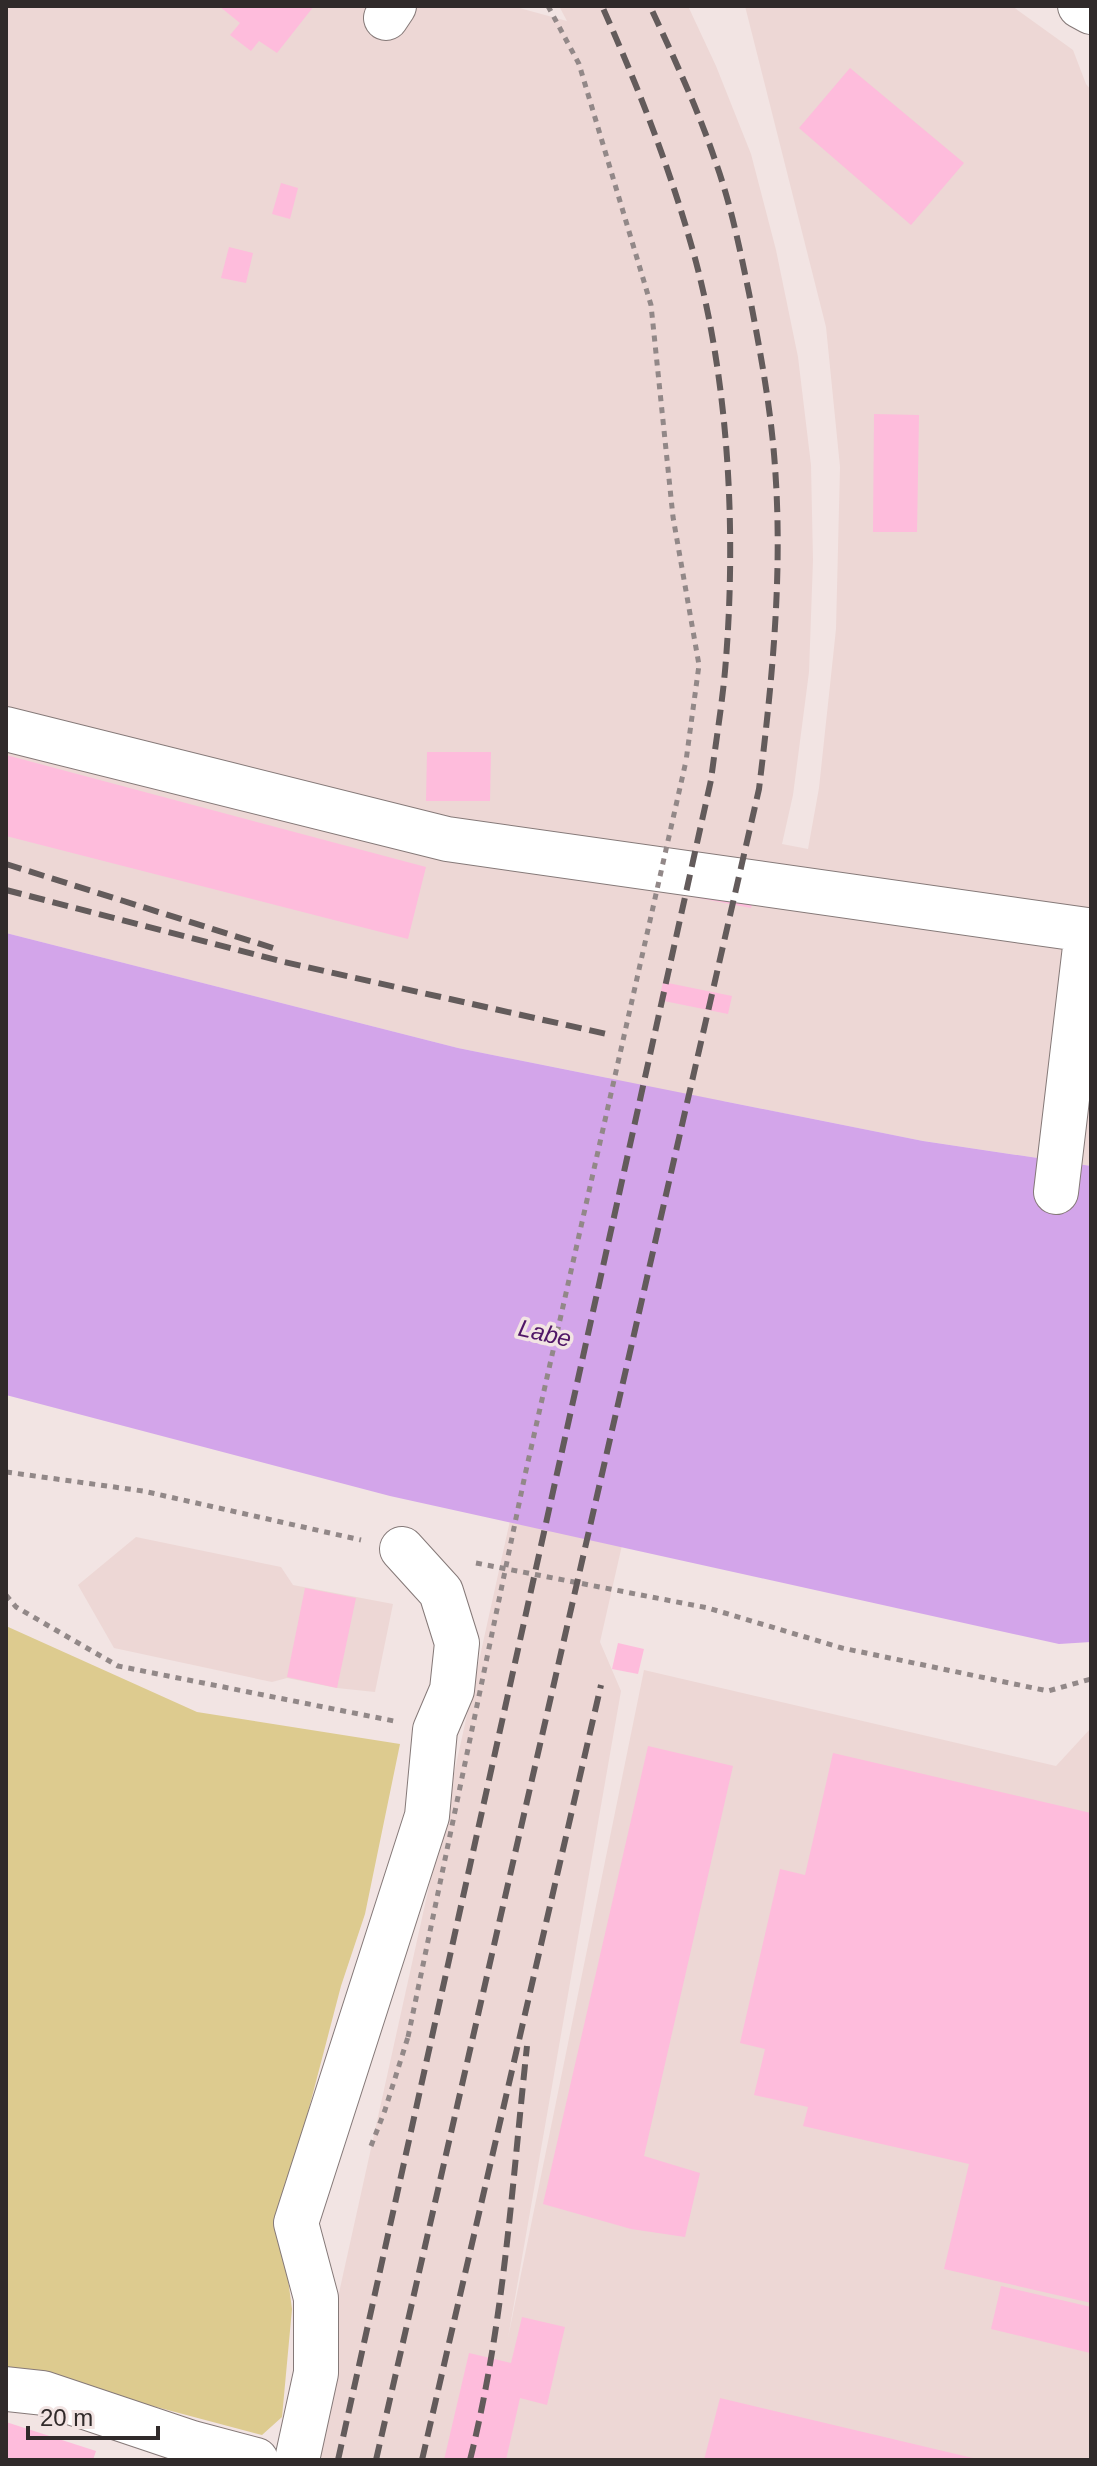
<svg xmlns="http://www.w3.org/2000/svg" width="1097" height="2466" viewBox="0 0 1097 2466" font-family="Helvetica,sans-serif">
  <rect width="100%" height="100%" fill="#f2e4e3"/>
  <g fill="#edd7d5">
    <path d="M 6,6 L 512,6 L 567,21 L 559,6 L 688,6 L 716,66 L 751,154 L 776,250 L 798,357 L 811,465 L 813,560 L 809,672 L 793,795 L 782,844 L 808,849 L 819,788 L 836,629 L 840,467 L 826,327 L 745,6 L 1012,6 L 1073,50 L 1086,84 L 1091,90 L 1091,1166 L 923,1141 L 723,1101 L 600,1642 L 621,1691 L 508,2338 L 644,1670 L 1056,1766 L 1091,1728 L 1091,2460 L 302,2460 L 608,1078 L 458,1048 L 6,933 Z"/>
    <path d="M 136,1537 L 281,1567 L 293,1585 L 393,1604 L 375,1692 L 337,1688 L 287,1678 L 272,1682 L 114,1648 L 78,1585 Z"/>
  </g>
  <path fill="#ddcb8f" d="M 6,1626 L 197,1712 L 400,1744 L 365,1914 L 341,1986 L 280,2219 L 292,2309 L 282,2417 L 262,2435 L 6,2367 Z"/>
  <path fill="#d3a5ea" d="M 6,933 L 458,1048 L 923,1141 L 1091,1166 L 1091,1642 L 1059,1644 L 390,1496 L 6,1395 Z"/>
  <g fill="#febcdc">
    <path d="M 219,6 L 314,6 L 277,53 L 259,41 L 251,51 L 230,35 L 240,23 Z"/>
    <path d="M 850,68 L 964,163 L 911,225 L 799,128 Z"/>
    <path d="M 281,183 L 298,188 L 290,219 L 272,214 Z"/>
    <path d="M 229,247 L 253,253 L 246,283 L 221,278 Z"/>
    <path d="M 874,414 L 919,415 L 917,532 L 873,532 Z"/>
    <path d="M 427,752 L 491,752 L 490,801 L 426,801 Z"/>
    <path d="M 6,755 L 426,867 L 408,939 L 6,836 Z"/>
    <path d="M 686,882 L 754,896 L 751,908 L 683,895 Z"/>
    <path d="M 663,982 L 732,996 L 728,1014 L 659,1000 Z"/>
    <path d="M 305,1588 L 356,1598 L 337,1688 L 287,1677 Z"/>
    <path d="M 618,1643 L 644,1649 L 638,1674 L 612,1669 Z"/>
    <path d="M 648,1746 L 733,1766 L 644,2156 L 700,2173 L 685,2237 L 631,2229 L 543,2204 Z"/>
    <path d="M 833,1753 L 1091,1813 L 1091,2303 L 944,2269 L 969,2164 L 803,2126 L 808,2107 L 754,2095 L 765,2049 L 740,2043 L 780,1869 L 805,1875 Z"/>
    <path d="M 1001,2286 L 1091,2307 L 1090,2353 L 991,2329 Z"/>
    <path d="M 522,2317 L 565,2327 L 547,2405 L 520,2398 L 506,2460 L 444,2460 L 469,2353 L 511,2363 Z"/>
    <path d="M 720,2398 L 977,2459 L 977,2460 L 704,2460 Z"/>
    <path d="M 6,2422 L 96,2451 L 93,2460 L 6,2460 Z"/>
  </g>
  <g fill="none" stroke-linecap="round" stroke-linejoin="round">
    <defs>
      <g id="minor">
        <path d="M 1080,6 L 1091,12"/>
        <path d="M 386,18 L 394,6"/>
        <path d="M 6,729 L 447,839 L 1087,930 L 1056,1192"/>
        <path d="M 6,2389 L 43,2393 L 192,2443 L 256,2460"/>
        <path d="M 297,2460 L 316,2373 L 316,2298 L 296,2223 L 427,1816 L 435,1730 L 452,1690 L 457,1643 L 441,1592 L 402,1549"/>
      </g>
    </defs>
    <use href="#minor" stroke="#857978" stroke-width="46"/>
    <g stroke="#928888" stroke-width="5" stroke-dasharray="6 6" stroke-linecap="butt">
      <path d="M 548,6 L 579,64 L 651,305 L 673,517 L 699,665 L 686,761"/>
      <path d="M 6,1472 L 143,1491 L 361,1540"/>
      <path d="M 476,1563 L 708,1608 L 842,1648 L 1048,1691 L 1091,1679"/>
      <path d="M 6,1595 L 16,1607 L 118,1666 L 394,1721"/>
      <path d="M 371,2146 L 385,2110 L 408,2037"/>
    </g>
    <use href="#minor" stroke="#fff" stroke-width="44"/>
    <g stroke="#635b5b" stroke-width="6" stroke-dasharray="16 8" stroke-linecap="butt">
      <path d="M 6,864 L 273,948"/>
      <path d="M 6,890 L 284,962 L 611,1035"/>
      <path d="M 338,2460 L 711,780 C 716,740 723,700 726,659 C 736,531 729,387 696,262 C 672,173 639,89 602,6"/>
      <path d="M 376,2460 L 759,789 C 772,682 783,575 775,467 C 771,408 760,350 749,293 C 740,250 731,205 716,163 C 698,109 674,58 650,6"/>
      <path d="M 422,2460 L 601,1685"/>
      <path d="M 470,2460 C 504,2324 512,2185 527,2046"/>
    </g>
    <path stroke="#928888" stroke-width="5" stroke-dasharray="6 6" stroke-linecap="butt" d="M 408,2037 L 525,1475 L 686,761"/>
  </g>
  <g text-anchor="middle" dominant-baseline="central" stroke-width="7" stroke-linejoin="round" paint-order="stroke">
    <g font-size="24" font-style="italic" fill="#501667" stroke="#f2e4e3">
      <text transform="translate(545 1333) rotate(13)">Labe</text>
    </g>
  </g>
  <rect width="1097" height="2466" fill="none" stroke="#302a2a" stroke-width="16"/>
  <path d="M28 2426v12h130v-12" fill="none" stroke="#302a2a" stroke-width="4"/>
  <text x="40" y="2426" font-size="24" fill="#302a2a" stroke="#f2e4e3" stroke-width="6" paint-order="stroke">20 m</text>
</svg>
